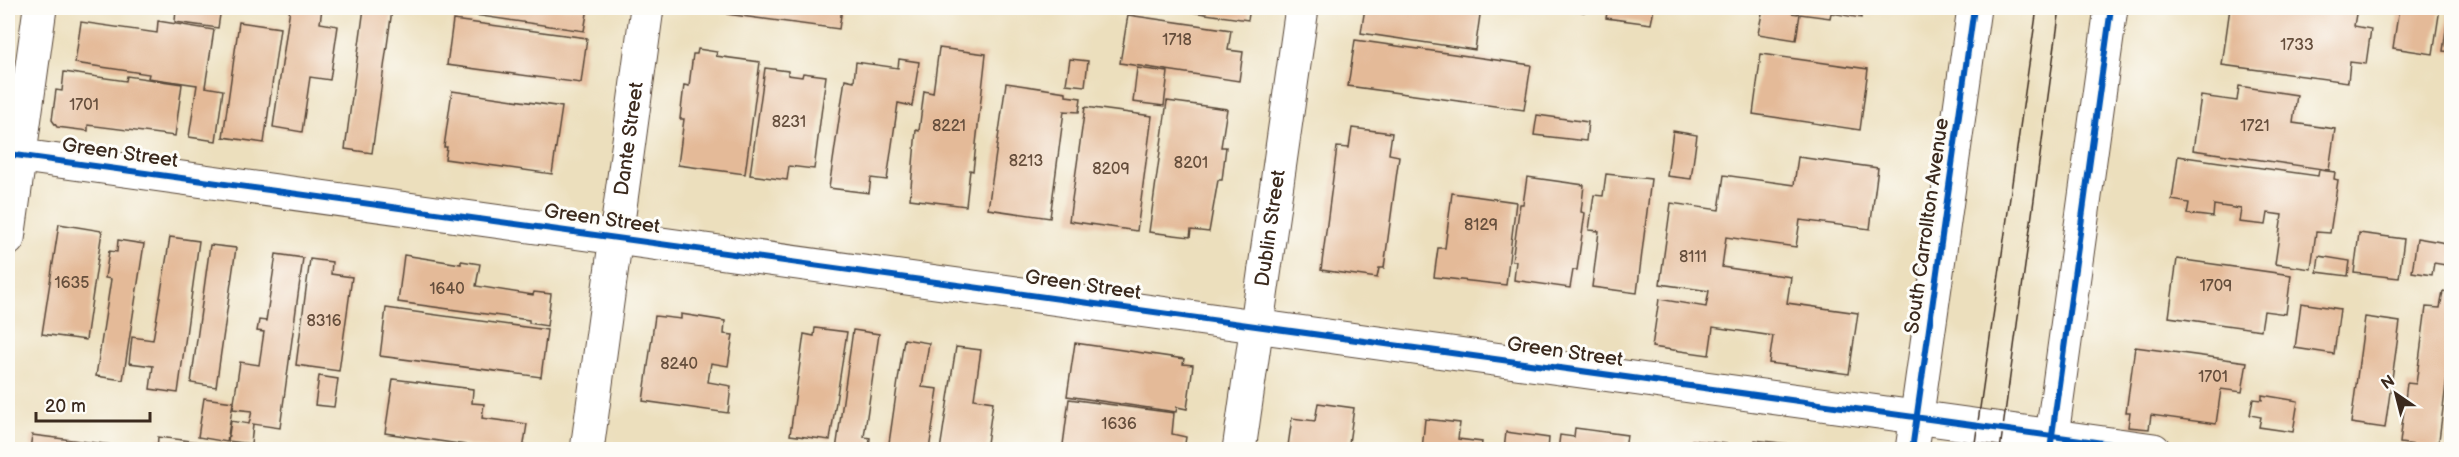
<svg xmlns="http://www.w3.org/2000/svg" width="2459" height="457" viewBox="0 0 2459 457" font-family="'Balsamiq Sans',sans-serif">
  <rect width="100%" height="100%" fill="#fdfcf7"/>
  <filter id="ink" filterUnits="userSpaceOnUse"><feTurbulence type="fractalNoise" baseFrequency=".0167" numOctaves="2"/><feDisplacementMap in="SourceGraphic" scale="12" xChannelSelector="R" yChannelSelector="G"/><feConvolveMatrix kernelMatrix="1 2 1 2 8 2 1 2 1" color-interpolation-filters="sRGB"/></filter>
  <filter id="wash" filterUnits="userSpaceOnUse"><feTurbulence type="fractalNoise" baseFrequency=".008" numOctaves="4" result="noise"/><feDisplacementMap in="SourceGraphic" scale="24" xChannelSelector="R" yChannelSelector="G"/><feGaussianBlur stdDeviation="1.35" result="paint"/><feColorMatrix in="noise" values="0 0 0 0 0 0 0 0 0 0 0 0 0 0 0 0 0 1.4 0 .05"/><feComposite in="paint" operator="in"/></filter>
  <g filter="url(#wash)">
    <rect width="100%" height="100%" fill="#ecdfbd"/>
    <g id="blocks">
      <g fill="#e4ba98">
        <path d="M 176,8 L 221,8 L 218,28 L 175,22 Z"/>
        <path d="M 290,8 L 322,8 L 320,23 L 338,26 L 330,80 L 310,77 L 302,132 L 273,127 Z"/>
        <path d="M 364,8 L 389,8 L 389,10 L 392,10 L 372,153 L 345,149 Z"/>
        <path d="M 448,8 L 588,8 L 584,31 L 447,11 Z"/>
        <path d="M 728,8 L 842,8 L 839,29 L 727,14 Z"/>
        <path d="M 1163,8 L 1250,8 L 1248,20 Z"/>
        <path d="M 1365,8 L 1481,8 L 1475,50 L 1361,33 Z"/>
        <path d="M 1567,8 L 1585,8 L 1584,12 Z"/>
        <path d="M 1608,8 L 1654,8 L 1651,24 L 1606,18 Z"/>
        <path d="M 1763,8 L 1792,10 L 1792,13 L 1798,14 L 1799,8 L 1862,8 L 1861,18 L 1831,13 L 1830,18 L 1800,14 L 1796,40 L 1758,34 Z"/>
        <path d="M 2230,8 L 2357,8 L 2354,26 L 2371,29 L 2366,64 L 2350,62 L 2348,82 L 2222,65 Z"/>
        <path d="M 2399,8 L 2440,8 L 2433,54 L 2393,48 Z"/>
        <path d="M 2449,8 L 2452,8 L 2452,52 L 2443,51 Z"/>
        <path d="M 1128,15 L 1231,30 L 1228,50 L 1243,52 L 1239,81 L 1120,63 Z"/>
        <path d="M 453,20 L 587,38 L 581,83 L 447,65 Z"/>
        <path d="M 158,21 L 214,30 L 205,87 L 223,90 L 216,141 L 189,137 L 197,85 L 148,78 L 149,74 L 75,63 L 81,22 L 157,33 Z"/>
        <path d="M 239,22 L 280,28 L 264,143 L 223,137 Z"/>
        <path d="M 1355,40 L 1531,65 L 1524,110 L 1348,86 Z"/>
        <path d="M 939,48 L 986,54 L 973,171 L 970,170 L 966,206 L 910,199 L 916,130 L 919,131 L 924,91 L 933,93 Z"/>
        <path d="M 698,49 L 717,52 L 716,56 L 760,62 L 745,174 L 678,165 L 684,119 L 680,119 L 684,85 L 689,86 L 693,54 L 697,54 Z"/>
        <path d="M 1761,54 L 1868,69 L 1860,130 L 1753,114 Z"/>
        <path d="M 899,59 L 919,62 L 912,106 L 898,103 L 887,180 L 871,178 L 869,193 L 829,188 L 845,79 L 854,81 L 856,62 L 898,68 Z"/>
        <path d="M 1070,59 L 1088,61 L 1085,86 L 1066,84 Z"/>
        <path d="M 765,68 L 788,71 L 788,75 L 802,77 L 803,73 L 826,76 L 814,169 L 789,166 L 787,180 L 750,175 Z"/>
        <path d="M 1137,68 L 1168,72 L 1164,106 L 1133,102 Z"/>
        <path d="M 64,72 L 126,81 L 127,76 L 182,84 L 175,136 L 88,125 L 88,131 L 57,127 L 52,120 L 56,90 L 62,91 Z"/>
        <path d="M 1006,83 L 1066,92 L 1066,96 L 1081,98 L 1079,112 L 1064,111 L 1050,218 L 988,209 Z"/>
        <path d="M 2239,86 L 2297,95 L 2293,123 L 2335,129 L 2329,170 L 2193,150 L 2201,96 L 2237,101 Z"/>
        <path d="M 452,91 L 562,107 L 552,174 L 445,159 L 447,147 L 444,147 Z"/>
        <path d="M 1167,101 L 1227,109 L 1221,147 L 1226,147 L 1222,180 L 1218,180 L 1209,232 L 1191,230 L 1190,237 L 1149,232 Z"/>
        <path d="M 1085,107 L 1152,116 L 1137,231 L 1069,221 Z"/>
        <path d="M 1537,115 L 1588,122 L 1586,141 L 1534,135 Z"/>
        <path d="M 1352,128 L 1392,133 L 1389,154 L 1399,156 L 1384,268 L 1379,268 L 1377,278 L 1321,270 L 1337,147 L 1349,148 Z"/>
        <path d="M 1673,131 L 1697,135 L 1691,179 L 1667,176 Z"/>
        <path d="M 2178,156 L 2318,176 L 2319,170 L 2335,172 L 2334,179 L 2338,180 L 2330,233 L 2316,232 L 2311,269 L 2275,264 L 2282,215 L 2268,213 L 2266,225 L 2239,222 L 2241,209 L 2214,205 L 2213,217 L 2187,214 L 2189,203 L 2172,200 Z"/>
        <path d="M 1798,157 L 1878,168 L 1870,229 L 1800,220 L 1796,247 L 1726,237 L 1722,267 L 1791,277 L 1787,303 L 1858,313 L 1849,374 L 1769,363 L 1773,336 L 1713,327 L 1709,355 L 1652,347 L 1659,299 L 1706,307 L 1709,291 L 1660,284 L 1671,203 L 1719,210 L 1724,175 L 1794,185 Z"/>
        <path d="M 1606,174 L 1651,179 L 1637,293 L 1592,287 L 1599,231 L 1589,230 L 1594,195 L 1603,196 Z"/>
        <path d="M 1527,177 L 1584,185 L 1581,212 L 1585,213 L 1577,270 L 1573,270 L 1570,288 L 1514,280 L 1516,261 L 1512,261 L 1520,204 L 1523,204 Z"/>
        <path d="M 1452,193 L 1516,202 L 1506,285 L 1434,277 L 1438,248 L 1445,248 Z"/>
        <path d="M 59,224 L 102,231 L 86,340 L 42,334 Z"/>
        <path d="M 2359,233 L 2404,239 L 2399,278 L 2354,273 Z"/>
        <path d="M 170,237 L 199,241 L 178,393 L 150,389 L 153,366 L 129,363 L 132,337 L 153,340 Z"/>
        <path d="M 2417,238 L 2452,244 L 2452,266 L 2434,263 L 2432,275 L 2412,272 Z"/>
        <path d="M 118,240 L 144,244 L 123,380 L 96,376 L 111,279 L 105,278 L 109,251 L 117,252 Z"/>
        <path d="M 210,245 L 236,248 L 216,387 L 191,383 Z"/>
        <path d="M 276,254 L 303,258 L 280,428 L 253,424 L 251,444 L 228,441 L 231,421 L 249,424 L 252,411 L 233,409 L 240,362 L 259,365 L 264,332 L 257,331 L 259,320 L 266,321 Z"/>
        <path d="M 404,255 L 461,264 L 461,261 L 480,264 L 476,286 L 533,295 L 534,292 L 551,294 L 547,326 L 529,323 L 529,320 L 398,302 Z"/>
        <path d="M 2319,256 L 2350,261 L 2348,276 L 2317,272 Z"/>
        <path d="M 310,259 L 332,262 L 331,274 L 352,277 L 339,371 L 296,365 Z"/>
        <path d="M 2177,259 L 2291,275 L 2286,314 L 2264,311 L 2261,330 L 2169,317 Z"/>
        <path d="M 2443,292 L 2452,294 L 2452,337 L 2438,448 L 2400,443 L 2407,383 L 2416,384 L 2426,307 L 2440,308 Z"/>
        <path d="M 2301,303 L 2340,309 L 2334,354 L 2295,348 Z"/>
        <path d="M 386,308 L 547,330 L 541,377 L 380,356 Z"/>
        <path d="M 681,314 L 725,321 L 724,334 L 733,335 L 728,366 L 711,363 L 708,382 L 731,386 L 728,413 L 643,401 L 655,316 L 681,319 Z"/>
        <path d="M 2365,317 L 2400,322 L 2385,428 L 2351,423 Z"/>
        <path d="M 815,328 L 847,332 L 830,440 L 790,435 L 804,334 L 814,336 Z"/>
        <path d="M 853,330 L 879,334 L 864,437 L 870,438 L 869,450 L 836,450 Z"/>
        <path d="M 904,339 L 929,343 L 922,387 L 938,389 L 929,450 L 888,450 Z"/>
        <path d="M 1075,343 L 1184,359 L 1183,364 L 1193,365 L 1187,409 L 1177,407 L 1176,412 L 1067,396 Z"/>
        <path d="M 956,347 L 981,350 L 974,399 L 993,402 L 986,450 L 940,450 Z"/>
        <path d="M 2135,347 L 2247,362 L 2242,392 L 2221,389 L 2216,424 L 2151,415 L 2149,429 L 2128,427 L 2130,412 L 2126,412 Z"/>
        <path d="M 319,376 L 338,379 L 334,407 L 315,405 Z"/>
        <path d="M 393,379 L 473,389 L 472,403 L 484,404 L 482,418 L 527,424 L 523,450 L 500,450 L 385,433 Z"/>
        <path d="M 2262,395 L 2298,401 L 2293,432 L 2259,427 L 2261,417 L 2250,415 L 2253,399 L 2262,400 Z"/>
        <path d="M 204,398 L 233,402 L 227,442 L 198,437 Z"/>
        <path d="M 1069,399 L 1174,413 L 1172,434 L 1186,437 L 1184,450 L 1092,450 L 1063,445 Z"/>
        <path d="M 1318,403 L 1354,408 L 1348,450 L 1284,450 L 1285,445 L 1288,446 L 1292,418 L 1315,421 Z"/>
        <path d="M 2450,411 L 2452,411 L 2452,444 L 2446,443 Z"/>
        <path d="M 1425,419 L 1460,423 L 1458,439 L 1482,442 L 1481,450 L 1422,450 Z"/>
        <path d="M 1575,428 L 1627,435 L 1625,450 L 1558,450 L 1560,435 L 1574,437 Z"/>
        <path d="M 1506,432 L 1549,438 L 1548,450 L 1504,450 Z"/>
        <path d="M 32,435 L 136,448 L 136,450 L 30,450 Z"/>
        <path d="M 158,437 L 199,442 L 198,450 L 157,450 Z"/>
        <path d="M 1692,440 L 1754,447 L 1755,440 L 1789,444 L 1788,450 L 1691,450 Z"/>
      </g>
    </g>
  </g>
  <g filter="url(#ink)">
    <use href="#blocks" fill-opacity="0" stroke="#564536" stroke-width="1.5"/>
    <g fill="none" stroke-linecap="round" stroke-linejoin="round">
      <defs>
        <g id="minor">
          <path d="M 8,154 L 2154,450"/>
          <path d="M 8,239 L 40,8"/>
          <path id="s1" d="M 587,450 L 647,8"/>
          <path id="s2" d="M 1239,450 L 1302,8"/>
        </g>
        <g id="major">
          <path d="M 1912,450 L 1974,8"/>
          <path d="M 2050,450 L 2111,8"/>
        </g>
      </defs>
      <use href="#minor" stroke="#564536" stroke-width="35"/>
      <use href="#major" stroke="#564536" stroke-width="35"/>
      <use href="#minor" stroke="#fff" stroke-width="33"/>
      <use href="#major" stroke="#fff" stroke-width="33"/>
      <g stroke="#3b2a1e" stroke-width="1.5">
        <path d="M 1974,450 L 2037,8"/>
        <path d="M 2000,450 L 2060,8"/>
      </g>
      <defs>
        <g id="cycleway">
          <path d="M 8,154 L 2154,450"/>
          <path d="M 1912,450 L 1974,8"/>
          <path d="M 2050,450 L 2111,8"/>
        </g>
      </defs>
      <use href="#cycleway" stroke="#fdfcf7" stroke-width="10"/>
      <use href="#cycleway" stroke="#0057b8" stroke-width="6"/>
    </g>
  </g>
  <g text-anchor="middle" dominant-baseline="central" stroke-width="6" stroke-linejoin="round" paint-order="stroke">
    <g font-size="16" fill="#654e3c">
      <text x="1177" y="40">1718</text>
      <text x="2297" y="45">1733</text>
      <text x="84" y="105">1701</text>
      <text x="789" y="122">8231</text>
      <text x="949" y="126">8221</text>
      <text x="2255" y="126">1721</text>
      <text x="1026" y="161">8213</text>
      <text x="1191" y="163">8201</text>
      <text x="1111" y="169">8209</text>
      <text x="1481" y="225">8129</text>
      <text x="1693" y="257">8111</text>
      <text x="72" y="283">1635</text>
      <text x="2216" y="286">1709</text>
      <text x="447" y="289">1640</text>
      <text x="324" y="321">8316</text>
      <text x="679" y="364">8240</text>
      <text x="2213" y="377">1701</text>
      <text x="1119" y="424">1636</text>
    </g>
    <g font-size="20" fill="#3b2a1e" stroke="#fdfcf7">
      <text stroke="none"><textPath href="#s1" startOffset="314">Dante Street</textPath></text>
      <text transform="translate(120 153) rotate(8)">Green Street</text>
      <text transform="translate(602 219) rotate(8)">Green Street</text>
      <text transform="translate(1927 226) rotate(-82)">South Carrollton Avenue</text>
      <text stroke="none"><textPath href="#s2" startOffset="224">Dublin Street</textPath></text>
      <text transform="translate(1083 285) rotate(8)">Green Street</text>
      <text transform="translate(1565 352) rotate(8)">Green Street</text>
    </g>
  </g>
  <rect width="2459" height="457" fill="none" stroke="#fdfcf7" stroke-width="30"/>
  <g transform="translate(2396 394) rotate(325)" stroke="#fdfcf7" stroke-width="4.5" paint-order="stroke">
  <path d="M0-4.5L10 22L0 15L-10 22Z" fill="#3b2a1e"/>
  <text y="-9" font-size="16" font-weight="bold" text-anchor="middle" fill="#3b2a1e">N</text>
  </g>
  <path d="M36 412v9h114v-9" fill="none" stroke="#3b2a1e" stroke-width="3"/>
  <text x="45" y="412" font-size="18" fill="#3b2a1e" stroke="#fdfcf7" stroke-width="4.5" paint-order="stroke">20 m</text>
</svg>
